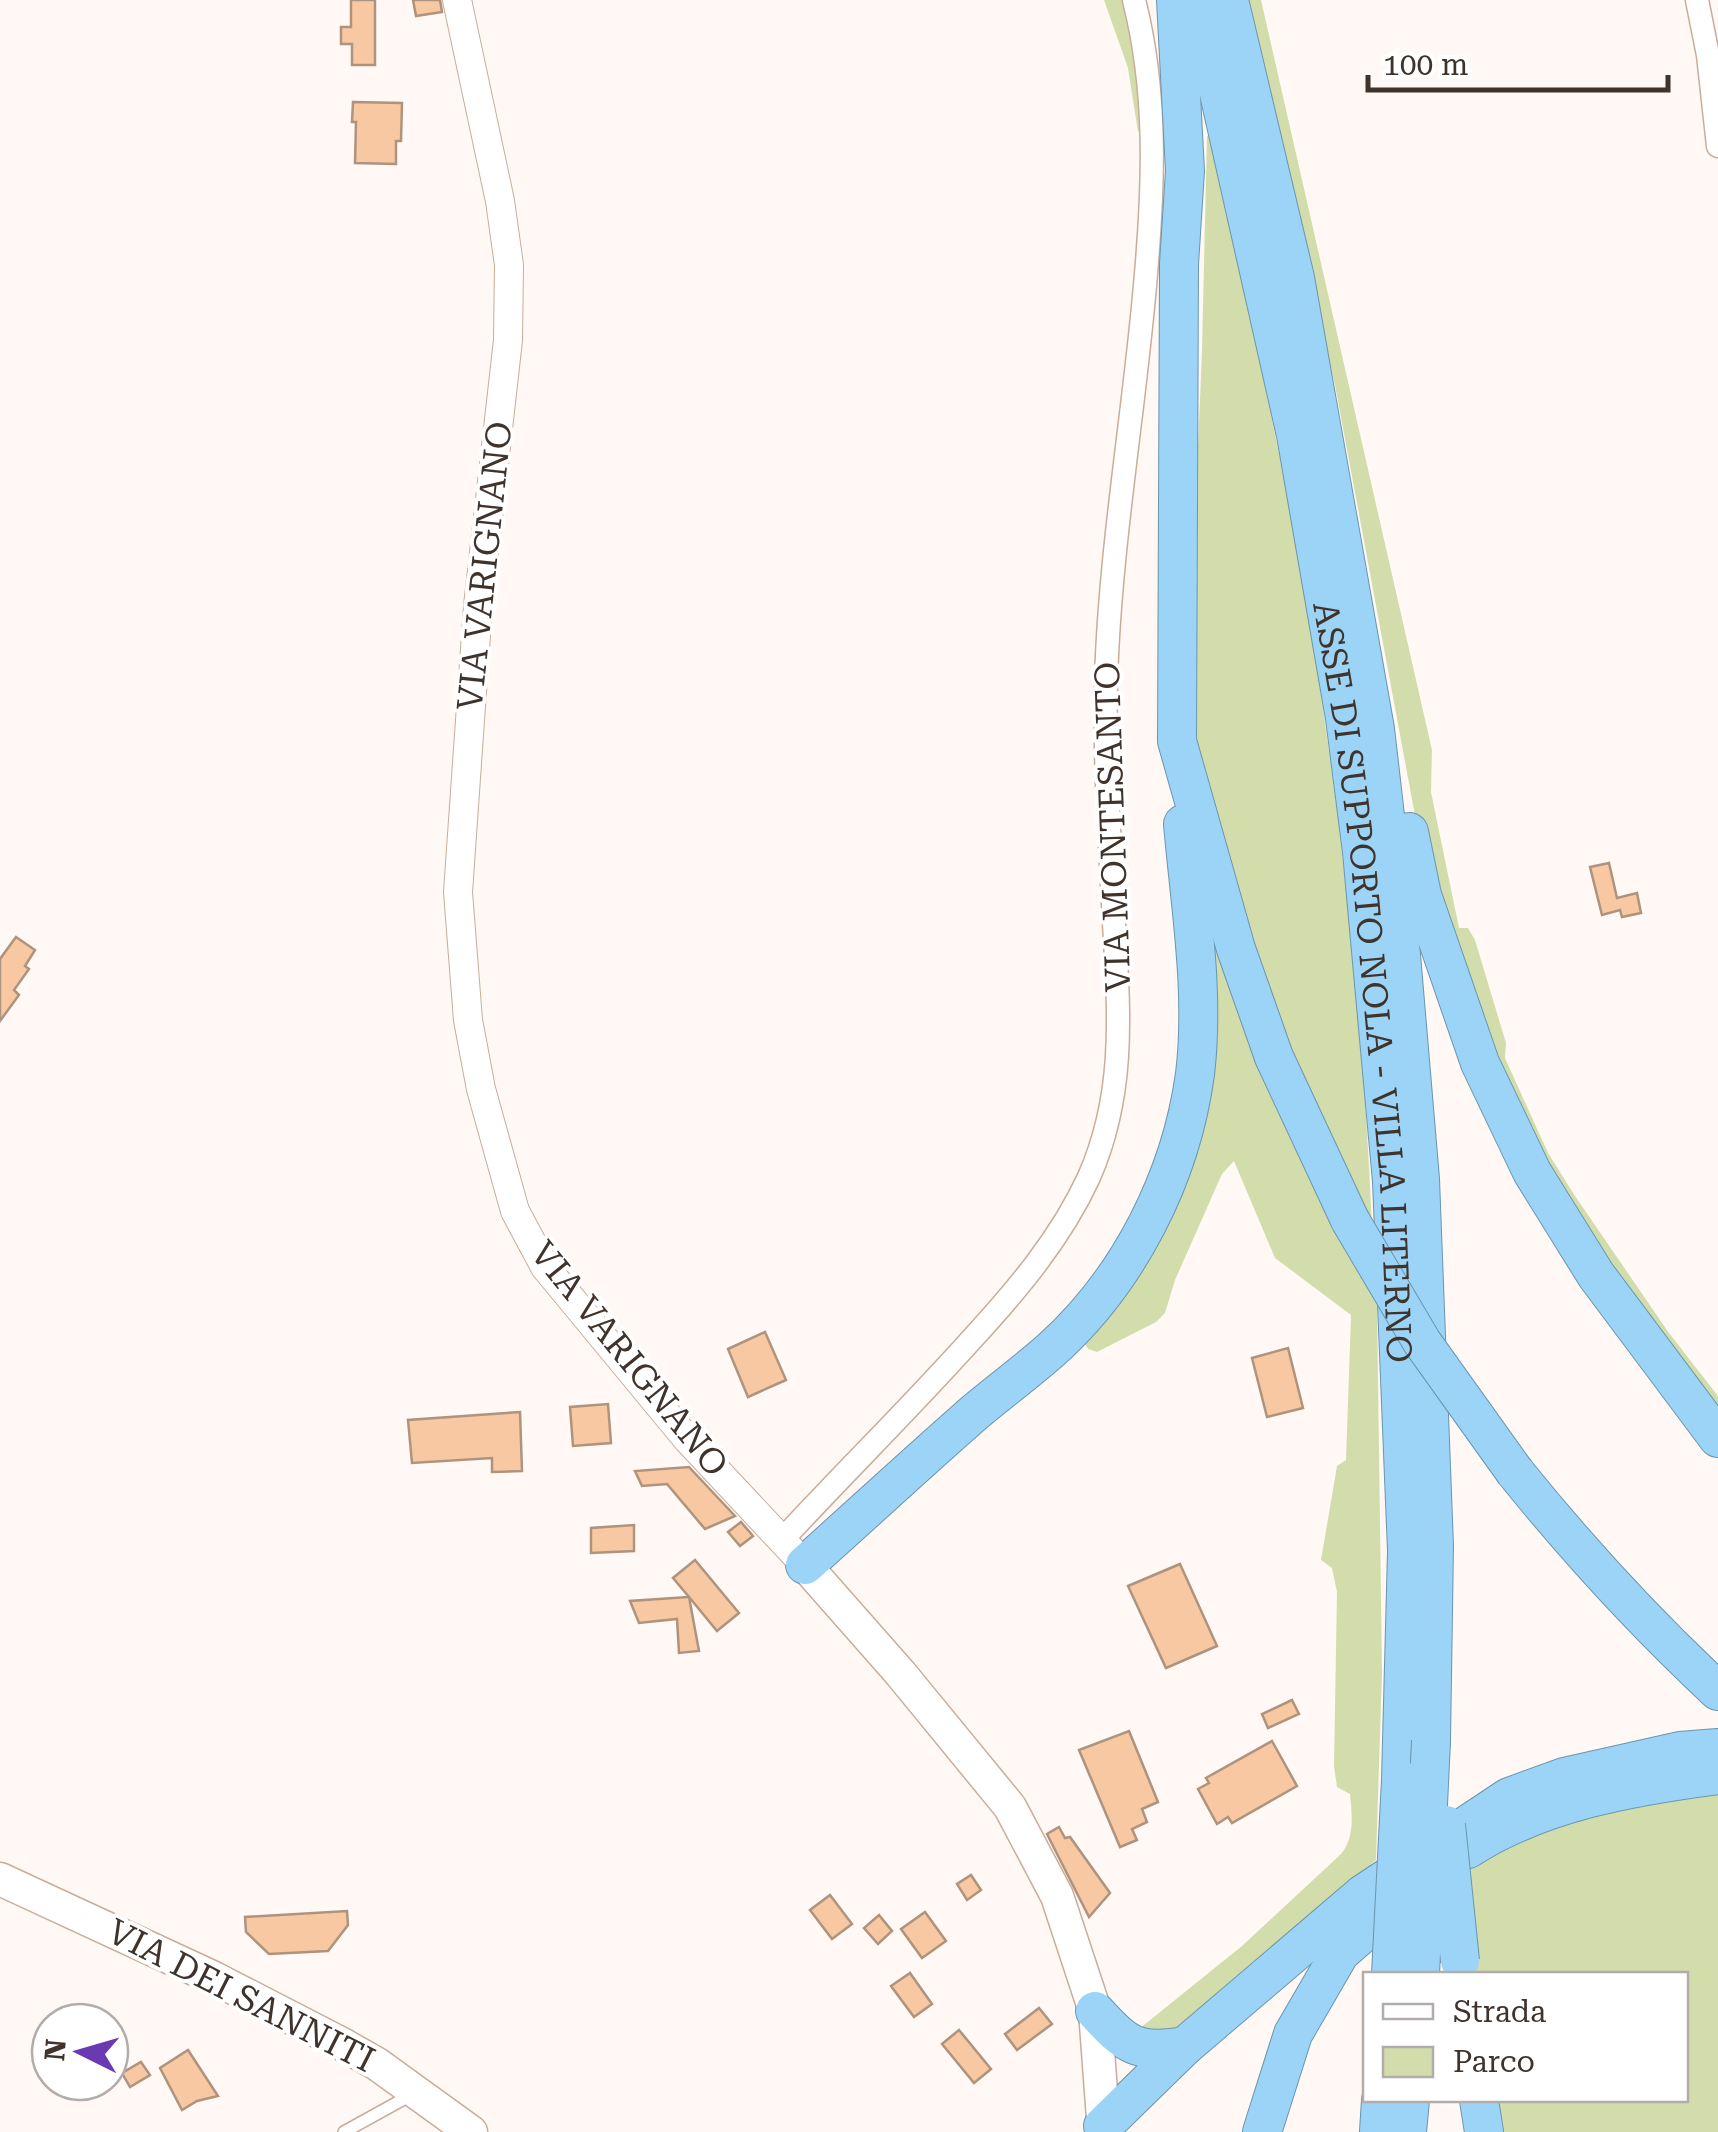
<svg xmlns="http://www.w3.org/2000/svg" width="1718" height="2132" viewBox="0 0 1718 2132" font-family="'Roboto Serif',serif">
  <rect width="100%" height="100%" fill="#fff8f4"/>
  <g fill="#d3ddab">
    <path d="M 1104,0 L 1129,0 L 1145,124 L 1138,132 L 1128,68 Z"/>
    <path d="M 1245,0 L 1261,0 L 1432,750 L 1431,792 L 1459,928 L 1468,928 L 1475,940 L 1506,1043 L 1505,1058 L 1548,1153 L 1575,1196 L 1669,1333 L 1718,1396 L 1718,1422 L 1691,1390 L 1513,1114 L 1427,880 L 1335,385 Z"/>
    <path d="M 1207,136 L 1211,136 C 1238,264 1268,392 1292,521 C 1335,754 1362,992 1372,1228 L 1322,1132 L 1254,963 L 1198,747 L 1191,702 L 1191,620 L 1202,350 Z"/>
    <path d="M 1208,899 L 1243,1027 L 1277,1105 L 1377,1303 L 1382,1672 L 1376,1860 L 1182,2032 L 1134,2033 L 1242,1946 L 1341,1854 C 1355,1837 1352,1815 1350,1794 L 1337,1787 L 1334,1766 L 1337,1592 L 1332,1568 L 1321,1560 L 1337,1466 L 1346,1460 L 1351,1315 L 1275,1258 L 1234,1161 L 1222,1174 L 1175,1280 L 1165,1313 L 1156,1322 L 1097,1352 L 1088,1349 L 1082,1338 L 1148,1240 Z"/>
    <path d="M 1718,1784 L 1718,2132 L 1496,2132 L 1493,2100 L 1686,2100 L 1686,1974 L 1477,1974 L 1464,1861 L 1528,1830 Z"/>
  </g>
  <g fill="#f8c8a2" stroke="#ae937e" stroke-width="2.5">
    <path d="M 351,0 L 375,0 L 375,65 L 352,65 L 352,44 L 341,44 L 341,27 L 351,27 Z"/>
    <path d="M 413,0 L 440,0 L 442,12 L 416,16 Z"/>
    <path d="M 353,102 L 402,103 L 401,141 L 396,141 L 396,164 L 355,163 L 356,122 L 352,122 Z"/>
    <path d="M 1609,863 L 1617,898 L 1637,893 L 1641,913 L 1622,917 L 1620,910 L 1602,915 L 1590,867 Z"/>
    <path d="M 16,937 L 35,950 L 25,966 L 29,969 L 14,990 L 19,995 L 0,1021 L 0,959 Z"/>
    <path d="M 765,1332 L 786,1380 L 748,1397 L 728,1349 Z"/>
    <path d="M 1288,1348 L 1303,1408 L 1267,1417 L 1252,1358 Z"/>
    <path d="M 608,1404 L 611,1443 L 573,1446 L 570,1407 Z"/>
    <path d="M 520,1412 L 522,1471 L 492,1472 L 492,1458 L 412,1463 L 408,1420 Z"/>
    <path d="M 689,1467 L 735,1516 L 705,1529 L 667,1484 L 642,1486 L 635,1471 Z"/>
    <path d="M 741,1522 L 753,1536 L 740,1546 L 728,1532 Z"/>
    <path d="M 634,1525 L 634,1551 L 591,1553 L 591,1528 Z"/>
    <path d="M 695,1560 L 739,1613 L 717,1631 L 689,1597 L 699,1651 L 679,1653 L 677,1619 L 639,1623 L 630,1601 L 689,1597 L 673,1578 Z"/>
    <path d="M 1180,1564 L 1217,1646 L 1166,1668 L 1128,1586 Z"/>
    <path d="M 1292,1700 L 1299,1714 L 1268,1728 L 1262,1714 Z"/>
    <path d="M 1129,1731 L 1158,1802 L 1142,1809 L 1147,1822 L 1132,1829 L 1137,1840 L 1120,1847 L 1079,1750 Z"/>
    <path d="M 1272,1741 L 1297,1786 L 1232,1823 L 1228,1817 L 1217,1824 L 1198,1789 L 1209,1783 L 1206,1778 Z"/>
    <path d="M 1059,1827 L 1065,1838 L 1070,1837 L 1110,1893 L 1089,1917 L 1047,1834 Z"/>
    <path d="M 971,1875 L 981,1890 L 967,1900 L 957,1884 Z"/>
    <path d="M 830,1895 L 852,1924 L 832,1939 L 810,1910 Z"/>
    <path d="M 347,1911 L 348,1925 L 328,1951 L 269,1954 L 246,1932 L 245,1917 Z"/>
    <path d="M 925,1912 L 946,1941 L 922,1958 L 901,1929 Z"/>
    <path d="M 879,1915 L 892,1931 L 878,1944 L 864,1928 Z"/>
    <path d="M 910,1973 L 932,2004 L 914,2017 L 891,1986 Z"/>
    <path d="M 1039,2008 L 1052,2024 L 1017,2050 L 1005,2034 Z"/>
    <path d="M 959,2030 L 991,2069 L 974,2083 L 942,2044 Z"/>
    <path d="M 188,2050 L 218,2096 L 197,2101 L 182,2110 L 160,2068 Z"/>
    <path d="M 141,2062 L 150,2075 L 130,2087 L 122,2073 Z"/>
  </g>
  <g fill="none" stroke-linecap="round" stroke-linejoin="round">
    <defs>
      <path id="service" d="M 344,2132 L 411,2095"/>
      <g id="minor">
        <path d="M 1697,0 L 1708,55 L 1718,146"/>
        <path d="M 783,1539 C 845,1472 911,1407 972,1339 C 1017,1290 1061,1238 1089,1177 C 1126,1093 1119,1012 1114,923 C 1110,842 1104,761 1106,681 C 1110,544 1135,409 1146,274 C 1154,181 1157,91 1134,0"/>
      </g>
      <path id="tertiary" d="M 457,0 L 500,201 L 509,265 L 508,340 L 478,606 L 458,892 L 468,1020 L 481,1089 L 515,1211 L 545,1267 L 687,1439 L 805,1565"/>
      <g id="secondary">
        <path d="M 805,1565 L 901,1674 L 1010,1807 L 1057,1896 L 1095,2011 L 1104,2132"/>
        <path d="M 0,1879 L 214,1978 L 342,2044 L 377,2064 L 471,2132"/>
      </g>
      <g id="trunk">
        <path d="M 1176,0 L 1185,171 L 1179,264 L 1177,741 L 1236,949 L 1274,1057 L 1350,1220"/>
        <path id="s1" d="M 1198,0 L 1296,435 L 1345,718 L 1362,852 L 1392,1181 L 1407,1551 L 1401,1780"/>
        <path d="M 1229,0 L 1295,278 L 1375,729 L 1401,955 L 1420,1179 L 1434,1546 L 1431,1741"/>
        <path d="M 1409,832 L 1422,895 L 1480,1063 L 1532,1172 L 1596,1275 L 1718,1438"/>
        <path d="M 1515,1472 C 1578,1550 1645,1623 1718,1691"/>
        <path d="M 805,1565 C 861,1515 917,1463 974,1413 C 999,1392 1026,1372 1051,1350 C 1129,1280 1181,1177 1195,1074 C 1205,992 1190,905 1183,824"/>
        <path d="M 1468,1849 C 1541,1802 1633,1786 1718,1775"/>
        <path d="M 1095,2011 C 1127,2046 1137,2054 1185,2046 L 1363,1894 L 1509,1797 L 1564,1777 L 1680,1751 L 1718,1748"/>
        <path d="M 1479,2100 L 1484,2132"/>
        <path d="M 1103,2126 L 1185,2046"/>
        <path d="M 1262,2132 L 1293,2034 L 1340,1953 L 1412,1890"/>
        <path d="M 1379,2132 L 1381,2100"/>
        <path d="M 1407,2132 L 1410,2100"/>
      </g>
    </defs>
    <use href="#service" stroke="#caac99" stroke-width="14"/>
    <use href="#minor" stroke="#caac99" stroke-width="25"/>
    <use href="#tertiary" stroke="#caac99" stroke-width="30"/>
    <use href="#secondary" stroke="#caac99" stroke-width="35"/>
    <use href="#trunk" stroke="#6b95ad" stroke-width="40"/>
    <use href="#service" stroke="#fff" stroke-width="11"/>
    <use href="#minor" stroke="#fff" stroke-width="22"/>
    <use href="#tertiary" stroke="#fff" stroke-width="28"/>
    <use href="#secondary" stroke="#fff" stroke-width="32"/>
    <use href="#trunk" stroke="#9bd4f6" stroke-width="38"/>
    <defs>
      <g id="trunk-bridge">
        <path d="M 1350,1220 L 1422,1342 L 1515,1472"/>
        <path d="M 1446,1825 L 1460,1961"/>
        <path d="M 1391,1974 L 1401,1780"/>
        <path d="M 1420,1974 L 1431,1741"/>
      </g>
    </defs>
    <use href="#trunk-bridge" stroke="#6b95ad" stroke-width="40" stroke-linecap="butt"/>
    <use href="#trunk-bridge" stroke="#9bd4f6" stroke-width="38"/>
  </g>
  <g text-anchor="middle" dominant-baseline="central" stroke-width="8" stroke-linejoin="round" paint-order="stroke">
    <g font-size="35" fill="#3f332c" stroke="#fff">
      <text transform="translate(485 566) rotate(-84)">VIA VARIGNANO</text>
      <text transform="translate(1113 827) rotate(-92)">VIA MONTESANTO</text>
      <text stroke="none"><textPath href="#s1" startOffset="998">ASSE DI SUPPORTO NOLA - VILLA LITERNO</textPath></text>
      <text transform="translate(629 1359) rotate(51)">VIA VARIGNANO</text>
      <text transform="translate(241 1996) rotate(27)">VIA DEI SANNITI</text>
    </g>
  </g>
  <rect x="1363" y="1972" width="325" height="130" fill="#ffffff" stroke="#b2adab" stroke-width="2.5"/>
  <rect x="1383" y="2004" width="50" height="15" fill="#ffffff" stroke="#b2adab" stroke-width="2.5"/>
  <text x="1453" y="2022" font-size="30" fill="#3f332c">Strada</text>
  <rect x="1383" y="2047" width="50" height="30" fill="#d3ddab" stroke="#b2adab" stroke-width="2.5"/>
  <text x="1453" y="2072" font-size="30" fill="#3f332c">Parco</text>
  <g transform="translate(80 2052) rotate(275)"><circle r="48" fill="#ffffff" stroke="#b2adab" stroke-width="2.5"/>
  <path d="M0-8L18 38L0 25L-18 38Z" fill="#6b3ab2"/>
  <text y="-15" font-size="28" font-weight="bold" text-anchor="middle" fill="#3f332c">N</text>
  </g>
  <path d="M1368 75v15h300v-15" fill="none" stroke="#3f332c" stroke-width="5"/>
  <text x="1383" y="75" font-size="30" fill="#3f332c" stroke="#ffffff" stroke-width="8" paint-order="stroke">100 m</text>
</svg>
